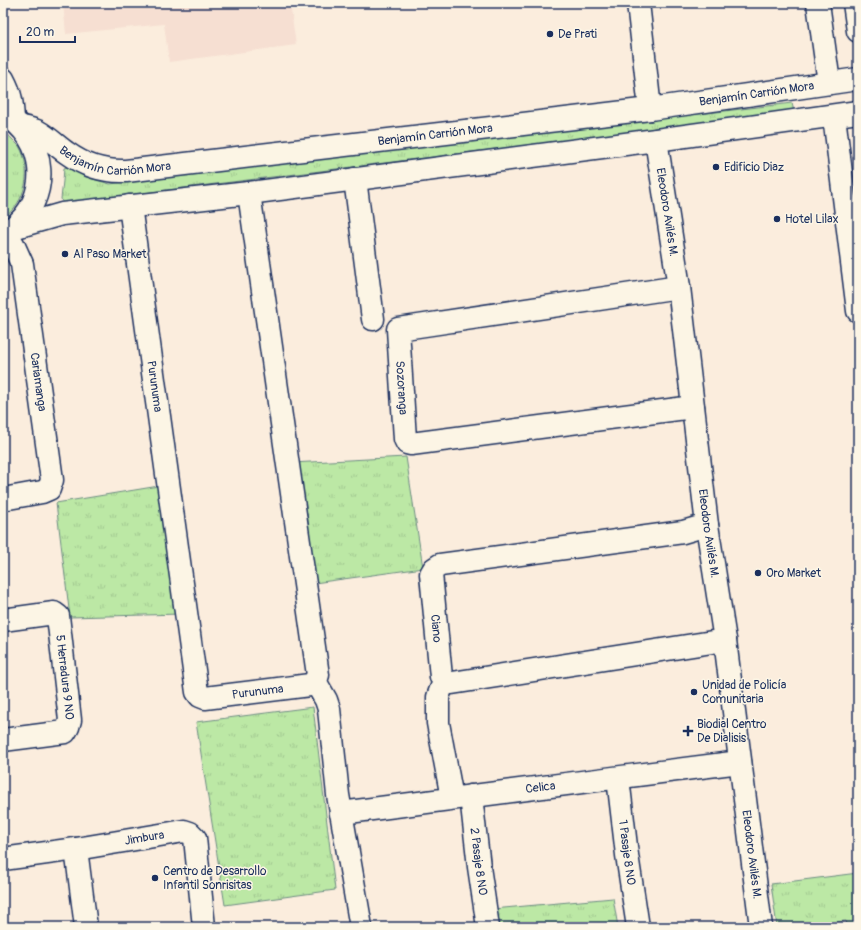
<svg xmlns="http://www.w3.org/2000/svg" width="861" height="930" viewBox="0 0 861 930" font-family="Pangolin,sans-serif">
  <defs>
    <pattern id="park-tufts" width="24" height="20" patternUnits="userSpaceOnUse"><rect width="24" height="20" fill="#bce8a5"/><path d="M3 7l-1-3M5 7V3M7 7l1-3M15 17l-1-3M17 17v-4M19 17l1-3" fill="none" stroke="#a1c790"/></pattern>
  </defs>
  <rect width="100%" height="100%" fill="#fbeddd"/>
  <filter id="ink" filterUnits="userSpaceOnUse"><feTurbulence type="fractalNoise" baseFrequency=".025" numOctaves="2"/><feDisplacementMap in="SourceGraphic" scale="8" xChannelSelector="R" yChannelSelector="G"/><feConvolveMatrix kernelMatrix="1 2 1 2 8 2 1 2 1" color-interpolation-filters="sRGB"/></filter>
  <g filter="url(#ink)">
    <path fill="#f6dfd2" d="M 63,3 L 290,3 L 296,45 L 169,62 L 164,24 L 66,34 Z"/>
    <g fill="url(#park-tufts)" stroke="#6c8c82">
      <path d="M 792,103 L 794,112 L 63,203 L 61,199 L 63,181 L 64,168 L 68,167 L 86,177 L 110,184 Z"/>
      <path d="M 3,131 C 7,133 9,136 12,139 C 14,141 17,144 19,146 C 33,170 26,203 3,218 Z"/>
      <path d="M 406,457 L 423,568 L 307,584 L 291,463 Z"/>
      <path d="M 165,485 L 181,614 L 70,617 L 56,503 Z"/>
      <path d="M 313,707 L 335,890 L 225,905 L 196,722 Z"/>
      <path d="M 858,873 L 858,927 L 848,927 L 846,921 L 796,927 L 777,927 L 771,884 Z"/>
      <path d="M 613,898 L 618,927 L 496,927 L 493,909 Z"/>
    </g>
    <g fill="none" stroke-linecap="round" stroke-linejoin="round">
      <defs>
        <g id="minor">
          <path d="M 638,3 L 650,109"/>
          <path id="s1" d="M 656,140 L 679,287 L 707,525 L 725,640 L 761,927"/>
          <path d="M 355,179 L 373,319"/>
          <path id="s2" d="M 130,206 L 197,692 L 200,696 L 205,698 L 310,685 L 315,681 L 318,675 L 249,193"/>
          <path id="s3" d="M 679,287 L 398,329 L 405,439 L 407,443 L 411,444 L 693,407"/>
          <path d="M 3,499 L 42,492 L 49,489 L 52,480 L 22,264 L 13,244 L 5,233"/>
          <path id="s4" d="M 707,525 L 683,532 L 440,565 L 434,569 L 431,574 L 441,677 L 445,682 L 452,683 L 725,640"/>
          <path id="s5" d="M 3,620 L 54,613 L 58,616 L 70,720 L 68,727 L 65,732 L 3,740"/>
          <path d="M 315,681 L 326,700 L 329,709 L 338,795 L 361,927"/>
          <path d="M 445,682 L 441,689 L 438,697 L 438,723 L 452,798"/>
          <path id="s6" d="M 618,778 L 627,855 L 638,927"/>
          <path id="s7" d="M 471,796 L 479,867 L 488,927"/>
          <path id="s8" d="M 341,813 C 474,795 607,779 740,762"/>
          <path d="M 76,849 L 86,927"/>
          <path id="s9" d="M 3,859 L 76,849 L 184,831 L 190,833 L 195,838 L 204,927"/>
        </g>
        <g id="major">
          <path d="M 818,3 L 829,83"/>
          <path d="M 3,79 C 11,94 12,102 13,119"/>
          <path d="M 3,114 C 48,137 52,200 11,229"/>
          <path d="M 834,116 L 858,311"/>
          <path id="s10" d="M 22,127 C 27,128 32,129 37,131 C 48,137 57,146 67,153 C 85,166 104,172 126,171 L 650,109 L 858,79"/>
          <path d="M 13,228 L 62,214 L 249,193 L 656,140 L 858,112"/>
        </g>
        <path id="highway" d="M 854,3 L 858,31"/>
      </defs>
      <use href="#minor" stroke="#1b2f5e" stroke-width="25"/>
      <use href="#major" stroke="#1b2f5e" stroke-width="25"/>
      <use href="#highway" stroke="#1b2f5e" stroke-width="25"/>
      <use href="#minor" stroke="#fcf5e5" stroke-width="22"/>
      <use href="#major" stroke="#fcf5e5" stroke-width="22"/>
      <use href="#highway" stroke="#fcf5e5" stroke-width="22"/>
    </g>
  </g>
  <g fill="#1b2f5e" stroke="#fcf5e5" stroke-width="1.5">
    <circle cx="550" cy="34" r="4"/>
    <circle cx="716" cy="167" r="4"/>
    <circle cx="777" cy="219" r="4"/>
    <circle cx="65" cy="254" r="4"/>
    <circle cx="758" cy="573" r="4"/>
    <circle cx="694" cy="692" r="4"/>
    <path d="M686 725h4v4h4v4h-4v4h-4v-4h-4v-4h4z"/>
    <circle cx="155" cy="878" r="4"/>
  </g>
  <g text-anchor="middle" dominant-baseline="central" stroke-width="3" stroke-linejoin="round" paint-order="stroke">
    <g font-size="12" fill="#1b2f5e" stroke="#fcf5e5" text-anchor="start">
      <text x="558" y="34">De Prati</text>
      <text x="724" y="167">Edificio Diaz</text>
      <text x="785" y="219">Hotel Lilax</text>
      <text x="73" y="254">Al Paso Market</text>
      <text x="766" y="573">Oro Market</text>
      <text x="702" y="685">Unidad de Policía<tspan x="702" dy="14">Comunitaria</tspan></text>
      <text x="697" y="724">Biodial Centro<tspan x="697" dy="14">De Dialisis</tspan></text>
      <text x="163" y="871">Centro de Desarrollo<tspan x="163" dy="14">Infantil Sonrisitas</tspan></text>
    </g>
    <g font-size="12" fill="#1b2f5e" stroke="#fcf5e5">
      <text stroke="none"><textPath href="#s10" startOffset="751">Benjamín Carrión Mora</textPath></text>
      <text stroke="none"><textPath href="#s10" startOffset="427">Benjamín Carrión Mora</textPath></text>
      <text stroke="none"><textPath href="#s10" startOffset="103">Benjamín Carrión Mora</textPath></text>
      <text stroke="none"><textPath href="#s1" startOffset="73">Eleodoro Avilés M.</textPath></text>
      <text transform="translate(38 382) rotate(82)">Cariamanga</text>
      <text stroke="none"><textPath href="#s2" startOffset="182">Purunuma</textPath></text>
      <text stroke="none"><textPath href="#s3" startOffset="343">Sozoranga</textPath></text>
      <text stroke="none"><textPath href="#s1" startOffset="397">Eleodoro Avilés M.</textPath></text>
      <text stroke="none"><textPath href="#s4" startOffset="338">Ciano</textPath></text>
      <text stroke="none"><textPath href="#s5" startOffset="118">5 Herradura 9 NO</textPath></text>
      <text stroke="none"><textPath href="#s2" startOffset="554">Purunuma</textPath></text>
      <text stroke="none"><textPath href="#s8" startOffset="201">Celica</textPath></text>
      <text stroke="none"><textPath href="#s9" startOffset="143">Jimbura</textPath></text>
      <text stroke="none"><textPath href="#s6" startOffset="75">1 Pasaje 8 NO</textPath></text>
      <text stroke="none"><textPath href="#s1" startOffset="721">Eleodoro Avilés M.</textPath></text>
      <text stroke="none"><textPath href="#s7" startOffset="66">2 Pasaje 8 NO</textPath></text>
    </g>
  </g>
  <rect width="861" height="930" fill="none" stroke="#fcf5e5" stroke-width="16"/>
  <rect x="8" y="8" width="845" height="914" fill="none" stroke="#1b2f5e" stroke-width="1.5" filter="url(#ink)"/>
  <path d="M20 36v6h55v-6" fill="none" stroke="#1b2f5e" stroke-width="2"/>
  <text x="26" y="36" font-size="12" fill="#1b2f5e" stroke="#fcf5e5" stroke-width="3" paint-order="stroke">20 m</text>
</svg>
